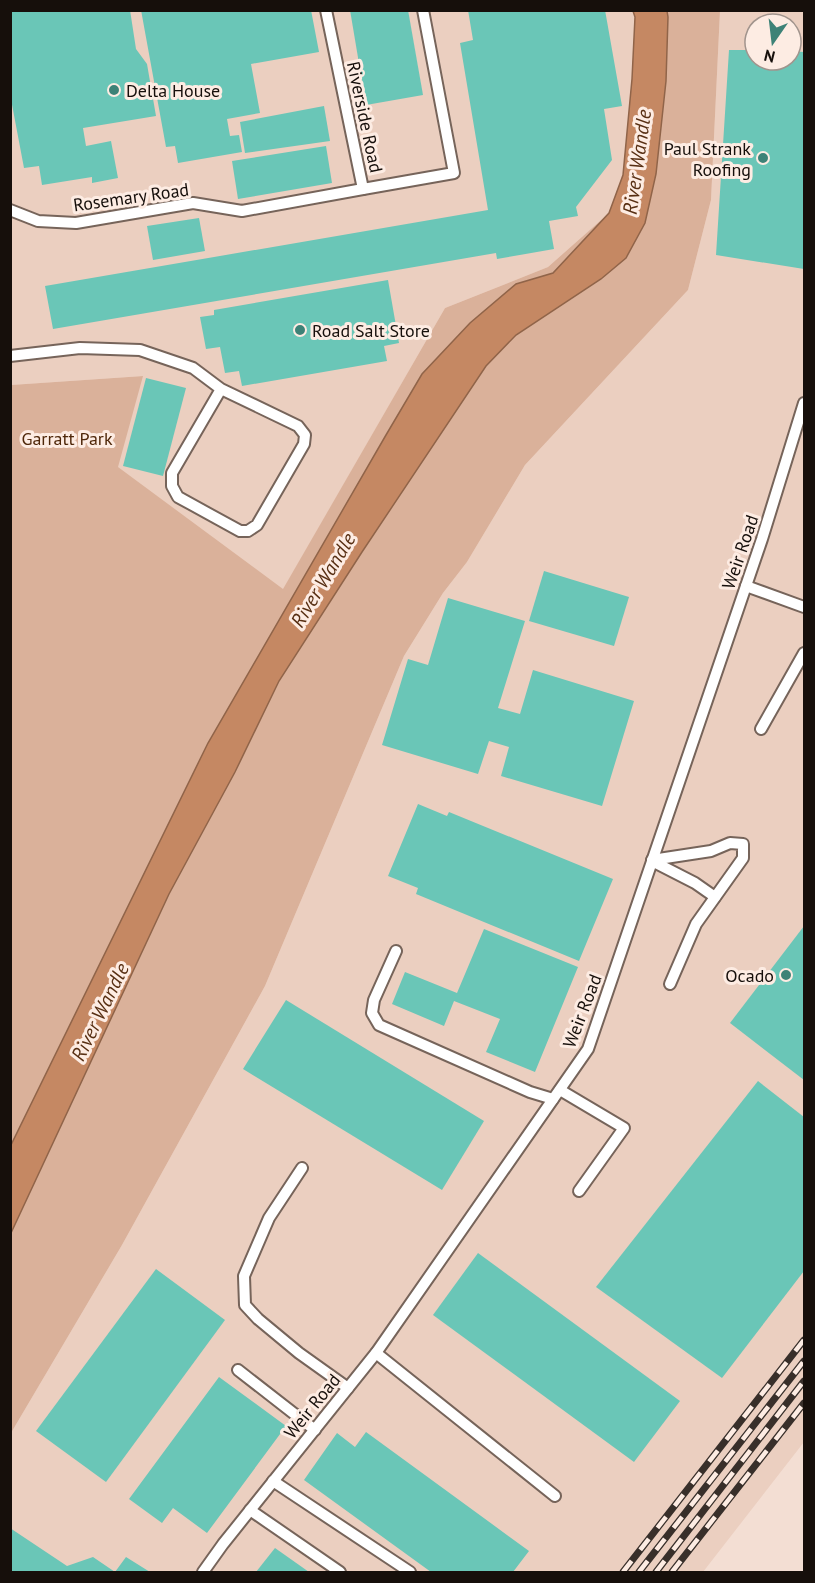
<svg xmlns="http://www.w3.org/2000/svg" width="815" height="1583" viewBox="0 0 815 1583" font-family="'PT Sans',sans-serif">
  <rect width="100%" height="100%" fill="#f3ded3"/>
  <g fill="#ebcfc0" fill-rule="evenodd">
    <path d="M 11,11 L 633,11 L 635,17 L 632,79 L 623,175 L 609,213 L 548,267 L 445,308 L 283,590 L 117,467 L 142,376 L 11,385 Z"/>
    <path d="M 720,11 L 804,11 L 804,1442 L 703,1572 L 11,1572 L 11,1433 L 122,1245 L 265,986 L 404,656 L 443,593 L 467,562 L 525,465 L 688,290 L 711,200 ZM 755,24 L 791,24 L 791,60 L 755,60 Z"/>
  </g>
  <path fill="#dab19a" d="M 633,11 L 720,11 L 711,200 L 688,290 L 525,465 L 467,562 L 443,593 L 404,656 L 265,986 L 122,1245 L 11,1433 L 11,385 L 143,376 L 118,467 L 283,589 L 445,308 L 548,267 L 609,213 L 623,175 L 632,79 L 635,17 Z"/>
  <path fill="#c58863" stroke="#906449" stroke-width="1.5" d="M 633,11 L 667,11 L 668,17 L 666,81 L 656,174 L 645,223 L 626,258 L 601,279 L 516,335 L 486,366 L 362,552 L 279,681 L 235,772 L 169,894 L 11,1233 L 11,1145 L 208,743 L 386,435 L 422,374 L 470,323 L 516,284 L 553,273 L 609,213 L 623,175 L 632,79 L 635,17 Z"/>
  <g fill="#6ac6b7">
    <path d="M 10,10 L 130,10 L 136,49 L 147,64 L 156,116 L 83,128 L 86,146 L 111,141 L 118,178 L 92,183 L 92,177 L 42,185 L 39,166 L 24,168 L 10,94 Z"/>
    <path d="M 141,10 L 311,10 L 319,52 L 251,64 L 260,113 L 227,119 L 230,136 L 239,135 L 242,152 L 178,163 L 175,146 L 166,147 Z"/>
    <path d="M 350,10 L 408,10 L 423,95 L 366,105 Z"/>
    <path d="M 468,10 L 605,10 L 622,106 L 604,109 L 612,160 L 576,207 L 578,216 L 549,221 L 554,249 L 497,259 L 496,253 L 53,329 L 45,286 L 488,210 L 460,43 L 473,40 Z"/>
    <path d="M 729,50 L 755,50 L 755,60 L 791,60 L 791,51 L 804,52 L 804,269 L 716,255 Z"/>
    <path d="M 324,106 L 330,141 L 245,153 L 240,122 Z"/>
    <path d="M 326,146 L 332,183 L 238,199 L 232,161 Z"/>
    <path d="M 199,218 L 205,251 L 153,260 L 147,226 Z"/>
    <path d="M 388,280 L 399,343 L 384,346 L 387,361 L 242,386 L 239,371 L 225,373 L 220,347 L 206,349 L 200,317 L 214,315 L 214,310 Z"/>
    <path d="M 146,378 L 186,388 L 163,476 L 123,466 Z"/>
    <path d="M 544,571 L 629,597 L 614,646 L 529,621 Z"/>
    <path d="M 448,598 L 525,621 L 498,708 L 520,714 L 533,670 L 634,701 L 602,806 L 501,776 L 509,747 L 489,741 L 478,774 L 382,745 L 408,659 L 428,665 Z"/>
    <path d="M 418,804 L 447,816 L 449,812 L 613,879 L 579,961 L 416,894 L 418,888 L 388,876 Z"/>
    <path d="M 804,926 L 804,1080 L 730,1023 Z"/>
    <path d="M 484,929 L 578,967 L 535,1072 L 486,1052 L 500,1019 L 454,1001 L 444,1026 L 392,1004 L 405,972 L 457,993 Z"/>
    <path d="M 286,1000 L 484,1121 L 442,1190 L 243,1069 Z"/>
    <path d="M 758,1081 L 804,1117 L 804,1271 L 722,1378 L 596,1287 Z"/>
    <path d="M 478,1253 L 680,1401 L 634,1462 L 433,1315 Z"/>
    <path d="M 156,1269 L 225,1320 L 106,1482 L 36,1431 Z"/>
    <path d="M 219,1377 L 286,1426 L 207,1533 L 173,1508 L 162,1523 L 129,1499 Z"/>
    <path d="M 366,1432 L 529,1551 L 513,1572 L 431,1572 L 304,1480 L 337,1433 L 355,1447 Z"/>
    <path d="M 10,1528 L 67,1566 L 93,1557 L 115,1572 L 126,1557 L 150,1572 L 10,1572 Z"/>
    <path d="M 275,1548 L 309,1572 L 256,1572 Z"/>
  </g>
  <g fill="none" stroke-linecap="round" stroke-linejoin="round">
    <defs>
      <g id="lane">
        <path d="M 326,10 L 363,189 L 454,173 L 423,10"/>
        <path d="M 10,210 L 38,221 L 76,223 L 193,203 L 242,211 L 363,189"/>
        <path d="M 10,356 L 80,348 L 140,350 L 193,368 L 221,389 L 172,473 L 172,486 L 178,497 L 240,531 L 248,531 L 257,525 L 304,444 L 305,435 L 298,426 L 221,389"/>
        <path d="M 746,586 L 804,607"/>
        <path d="M 761,729 L 804,653"/>
        <path d="M 652,860 L 711,851 L 730,843 L 743,844 L 743,858 L 696,924 L 670,984"/>
        <path d="M 652,861 L 695,883 L 715,897"/>
        <path d="M 396,951 L 374,1000 L 372,1013 L 379,1025 L 530,1092 L 553,1099"/>
        <path d="M 560,1090 L 624,1128 L 579,1191"/>
        <path d="M 302,1168 L 269,1218 L 244,1276 L 245,1305 L 258,1319 L 299,1353 L 348,1388"/>
        <path d="M 376,1353 L 555,1496"/>
        <path d="M 238,1370 L 315,1430"/>
        <path d="M 273,1481 L 410,1572"/>
        <path d="M 250,1510 L 340,1572"/>
        <path d="M 203,1572 L 223,1544 L 376,1353 L 588,1049 L 762,539 L 804,403"/>
      </g>
    </defs>
    <use href="#lane" stroke="#76645a" stroke-width="14"/>
    <use href="#lane" stroke="#fff" stroke-width="10"/>
    <defs>
      <g id="rail">
        <path d="M 623,1572 L 804,1340"/>
        <path d="M 639,1572 L 804,1361"/>
        <path d="M 656,1572 L 804,1381"/>
        <path d="M 672,1572 L 804,1403"/>
      </g>
    </defs>
    <use href="#rail" stroke="#382f2a" stroke-width="7"/>
    <use href="#rail" stroke="#fdece3" stroke-width="4.5" stroke-dasharray="14" stroke-linecap="butt"/>
  </g>
  <g fill="#3d8277" stroke="#fdece3" stroke-width="2">
    <circle cx="114" cy="90" r="6"/>
    <circle cx="763" cy="158" r="6"/>
    <circle cx="300" cy="330" r="6"/>
    <circle cx="786" cy="975" r="6"/>
  </g>
  <g text-anchor="middle" dominant-baseline="central" stroke-width="6" stroke-linejoin="round" paint-order="stroke">
    <g font-size="18" fill="#160f0b" stroke="#fdece3" text-anchor="start">
      <text x="126" y="90">Delta House</text>
      <text x="751" y="148" text-anchor="end">Paul Strank<tspan x="751" dy="21">Roofing</tspan></text>
      <text x="312" y="330">Road Salt Store</text>
      <text x="774" y="975" text-anchor="end">Ocado</text>
    </g>
    <g font-size="18" fill="#160f0b" stroke="#fdece3">
      <text transform="translate(365 117) rotate(78)">Riverside Road</text>
      <text transform="translate(131 197) rotate(-8)">Rosemary Road</text>
      <text transform="translate(740 552) rotate(-71)">Weir Road</text>
      <text transform="translate(582 1011) rotate(-69)">Weir Road</text>
      <text transform="translate(312 1406) rotate(-51)">Weir Road</text>
    </g>
    <g font-size="18" fill="#4f2709" stroke="#fdece3">
      <text x="67" y="438">Garratt Park</text>
    </g>
    <g font-size="20" font-style="italic" fill="#582f13" stroke="#fdece3">
      <text transform="translate(637 162) rotate(-82)">River Wandle</text>
      <text transform="translate(323 580) rotate(-59)">River Wandle</text>
      <text transform="translate(100 1012) rotate(-64)">River Wandle</text>
    </g>
  </g>
  <rect width="815" height="1583" fill="none" stroke="#160f0b" stroke-width="24"/>
  <g transform="translate(773 42) rotate(194)"><circle r="28" fill="#fdece3" stroke="#a1948d" stroke-width="1.5"/>
  <path d="M0-4.5L10 22L0 15L-10 22Z" fill="#3d8277"/>
  <text y="-9" font-size="16" font-weight="bold" text-anchor="middle" fill="#160f0b">N</text>
  </g>
</svg>
